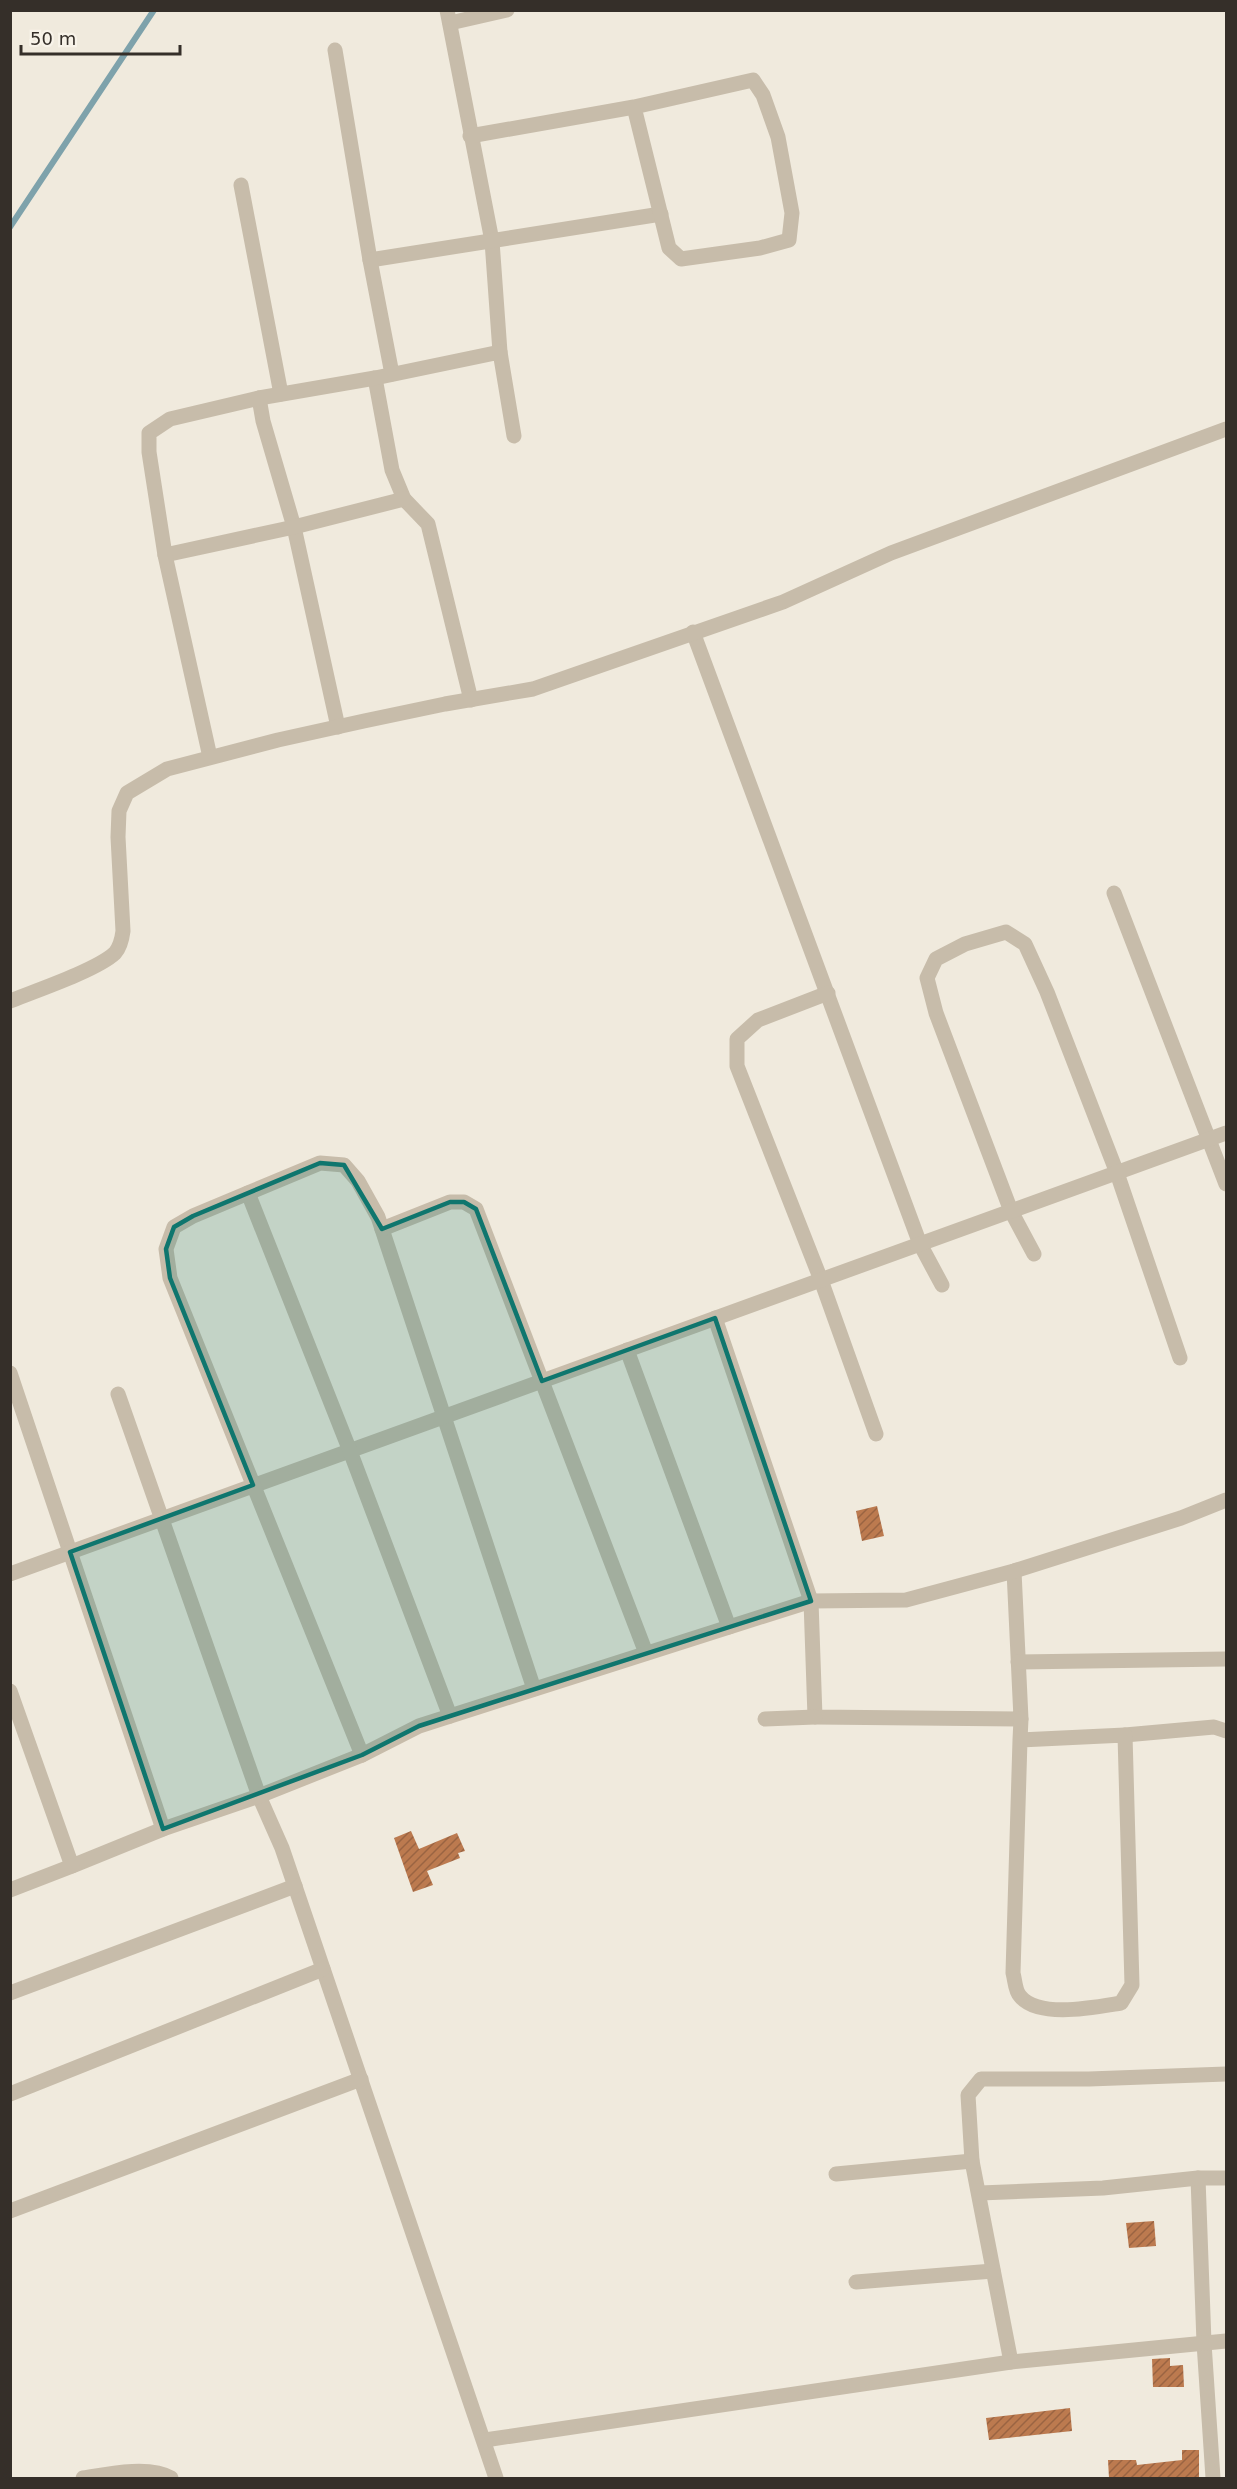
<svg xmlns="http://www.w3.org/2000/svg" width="1237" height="2489" viewBox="0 0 1237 2489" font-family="'DejaVu Sans',sans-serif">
  <defs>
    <pattern id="building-hatch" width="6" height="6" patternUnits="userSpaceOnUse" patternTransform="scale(1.5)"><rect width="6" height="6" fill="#bc7a4f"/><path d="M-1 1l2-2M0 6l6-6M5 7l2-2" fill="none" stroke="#9a6442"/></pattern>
  </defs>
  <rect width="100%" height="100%" fill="#f0eadd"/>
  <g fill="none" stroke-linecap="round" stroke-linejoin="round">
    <path stroke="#7ea2ab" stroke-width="6" d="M 10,227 L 154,10"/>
  </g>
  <g fill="url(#building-hatch)">
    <path d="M 877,1506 L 884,1536 L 862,1541 L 856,1511 Z"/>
    <path d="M 411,1831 L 419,1849 L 457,1833 L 465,1851 L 458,1853 L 460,1858 L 427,1871 L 433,1885 L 413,1892 L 394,1838 Z"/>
    <path d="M 1154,2221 L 1156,2246 L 1129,2248 L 1126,2223 Z"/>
    <path d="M 1170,2358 L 1170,2366 L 1183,2365 L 1184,2387 L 1153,2387 L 1152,2359 Z"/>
    <path d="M 1070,2408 L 1072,2431 L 989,2440 L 986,2418 Z"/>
    <path d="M 1182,2450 L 1199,2450 L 1199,2477 L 1109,2478 L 1108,2460 L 1136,2460 L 1137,2465 L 1182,2460 Z"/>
  </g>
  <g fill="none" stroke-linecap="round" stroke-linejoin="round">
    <g stroke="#c7bcaa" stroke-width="15">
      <path d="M 447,10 L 492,241 L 500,352"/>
      <path d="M 450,23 L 507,10"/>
      <path d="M 335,50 L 370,260 L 661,214"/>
      <path d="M 470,136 L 634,107 L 753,80 L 763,95 L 778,137 L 792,213 L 789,240 L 760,248 L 681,259 L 669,248 L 634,107"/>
      <path d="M 241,185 L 281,394"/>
      <path d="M 370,260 L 392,374"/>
      <path d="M 375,378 L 392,470 L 404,499 L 428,524 L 471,700"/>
      <path d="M 259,398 L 263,421 L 294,527 L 338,727"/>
      <path d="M 165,555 L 294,527 L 404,499"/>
      <path d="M 693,632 L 920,1244 L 942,1285"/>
      <path d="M 210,757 L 165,555 L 149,452 L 149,433 L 170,419 L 259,398 L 375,378 L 500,352 L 514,436"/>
      <path d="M 1114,893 L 1226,1184"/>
      <path d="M 828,993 L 758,1020 L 737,1039 L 737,1066 L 821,1280 L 876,1434"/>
      <path d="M 10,1001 C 35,991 97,970 115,953 C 120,947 122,939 123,931 L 118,837 L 119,811 L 127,793 L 167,769 L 278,740 L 364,721 L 445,704 L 533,689 L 783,602 L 891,553 L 1226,429"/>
      <path d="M 248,1193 L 320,1163 L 344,1165 L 358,1181 L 378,1217 L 534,1689"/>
      <path d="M 382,1229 L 450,1202 L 464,1202 L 476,1209 L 646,1653"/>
      <path d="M 1034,1254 L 1011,1211 L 936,1013 L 927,978 L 936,959 L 965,944 L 1006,932 L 1025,944 L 1047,992 L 1117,1173 L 1180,1358"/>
      <path d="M 715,1318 L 811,1601 L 815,1717 L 1021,1719 L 1014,1571"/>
      <path d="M 627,1350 L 729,1627"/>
      <path d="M 10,1373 L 163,1829"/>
      <path d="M 118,1394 L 259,1796 L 282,1848 L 496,2478"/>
      <path d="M 10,1574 L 1226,1133"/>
      <path d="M 1018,1662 L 1226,1659"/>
      <path d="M 10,1691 L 72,1866 L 163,1829 L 259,1796 L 362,1755 L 419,1726 L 811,1601 L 906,1600 L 1014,1571 L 1181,1518 L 1226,1500"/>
      <path d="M 765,1719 L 815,1717"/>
      <path d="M 1125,1735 L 1214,1727 L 1226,1731"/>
      <path d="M 1020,1740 L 1125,1735 L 1132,1985 L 1121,2003 C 1096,2007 1038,2019 1020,1996 C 1015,1991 1015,1980 1013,1973 L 1020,1740 L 1021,1719"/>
      <path d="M 362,1755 L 170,1278 L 166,1249 L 174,1227 L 193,1216 L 248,1193 L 350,1451 L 450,1716"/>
      <path d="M 10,1890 L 72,1866"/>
      <path d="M 10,1993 L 295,1886"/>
      <path d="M 10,2094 L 323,1969"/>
      <path d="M 836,2174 L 972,2161"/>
      <path d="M 1198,2178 L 1204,2343 L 1213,2478"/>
      <path d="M 980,2193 L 1103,2188 L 1198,2178 L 1226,2178"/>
      <path d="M 10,2211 L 361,2079"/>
      <path d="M 856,2282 L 993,2271"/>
      <path d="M 1011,2362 L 972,2161 L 968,2095 L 981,2079 L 1089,2079 L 1226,2074"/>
      <path d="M 485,2440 L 1011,2362 L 1226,2341"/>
      <path d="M 83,2478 C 107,2474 150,2465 171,2478"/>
    </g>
  </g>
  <path fill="#0f766e" fill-opacity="0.2" stroke="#0f766e" stroke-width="4.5" stroke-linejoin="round" d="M 320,1163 L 344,1165 L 382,1229 L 450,1202 L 464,1202 L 476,1209 L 542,1381 L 715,1318 L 811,1601 L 419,1726 L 362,1755 L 163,1829 L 70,1552 L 253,1485 L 170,1278 L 166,1249 L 174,1227 L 193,1216 Z"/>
  <rect width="1237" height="2489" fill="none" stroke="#352f29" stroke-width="24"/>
  <path d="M21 45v9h159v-9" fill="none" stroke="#352f29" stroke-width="3"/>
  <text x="30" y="45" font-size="18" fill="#352f29" stroke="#f8f3e9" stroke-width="4.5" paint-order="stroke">50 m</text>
</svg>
